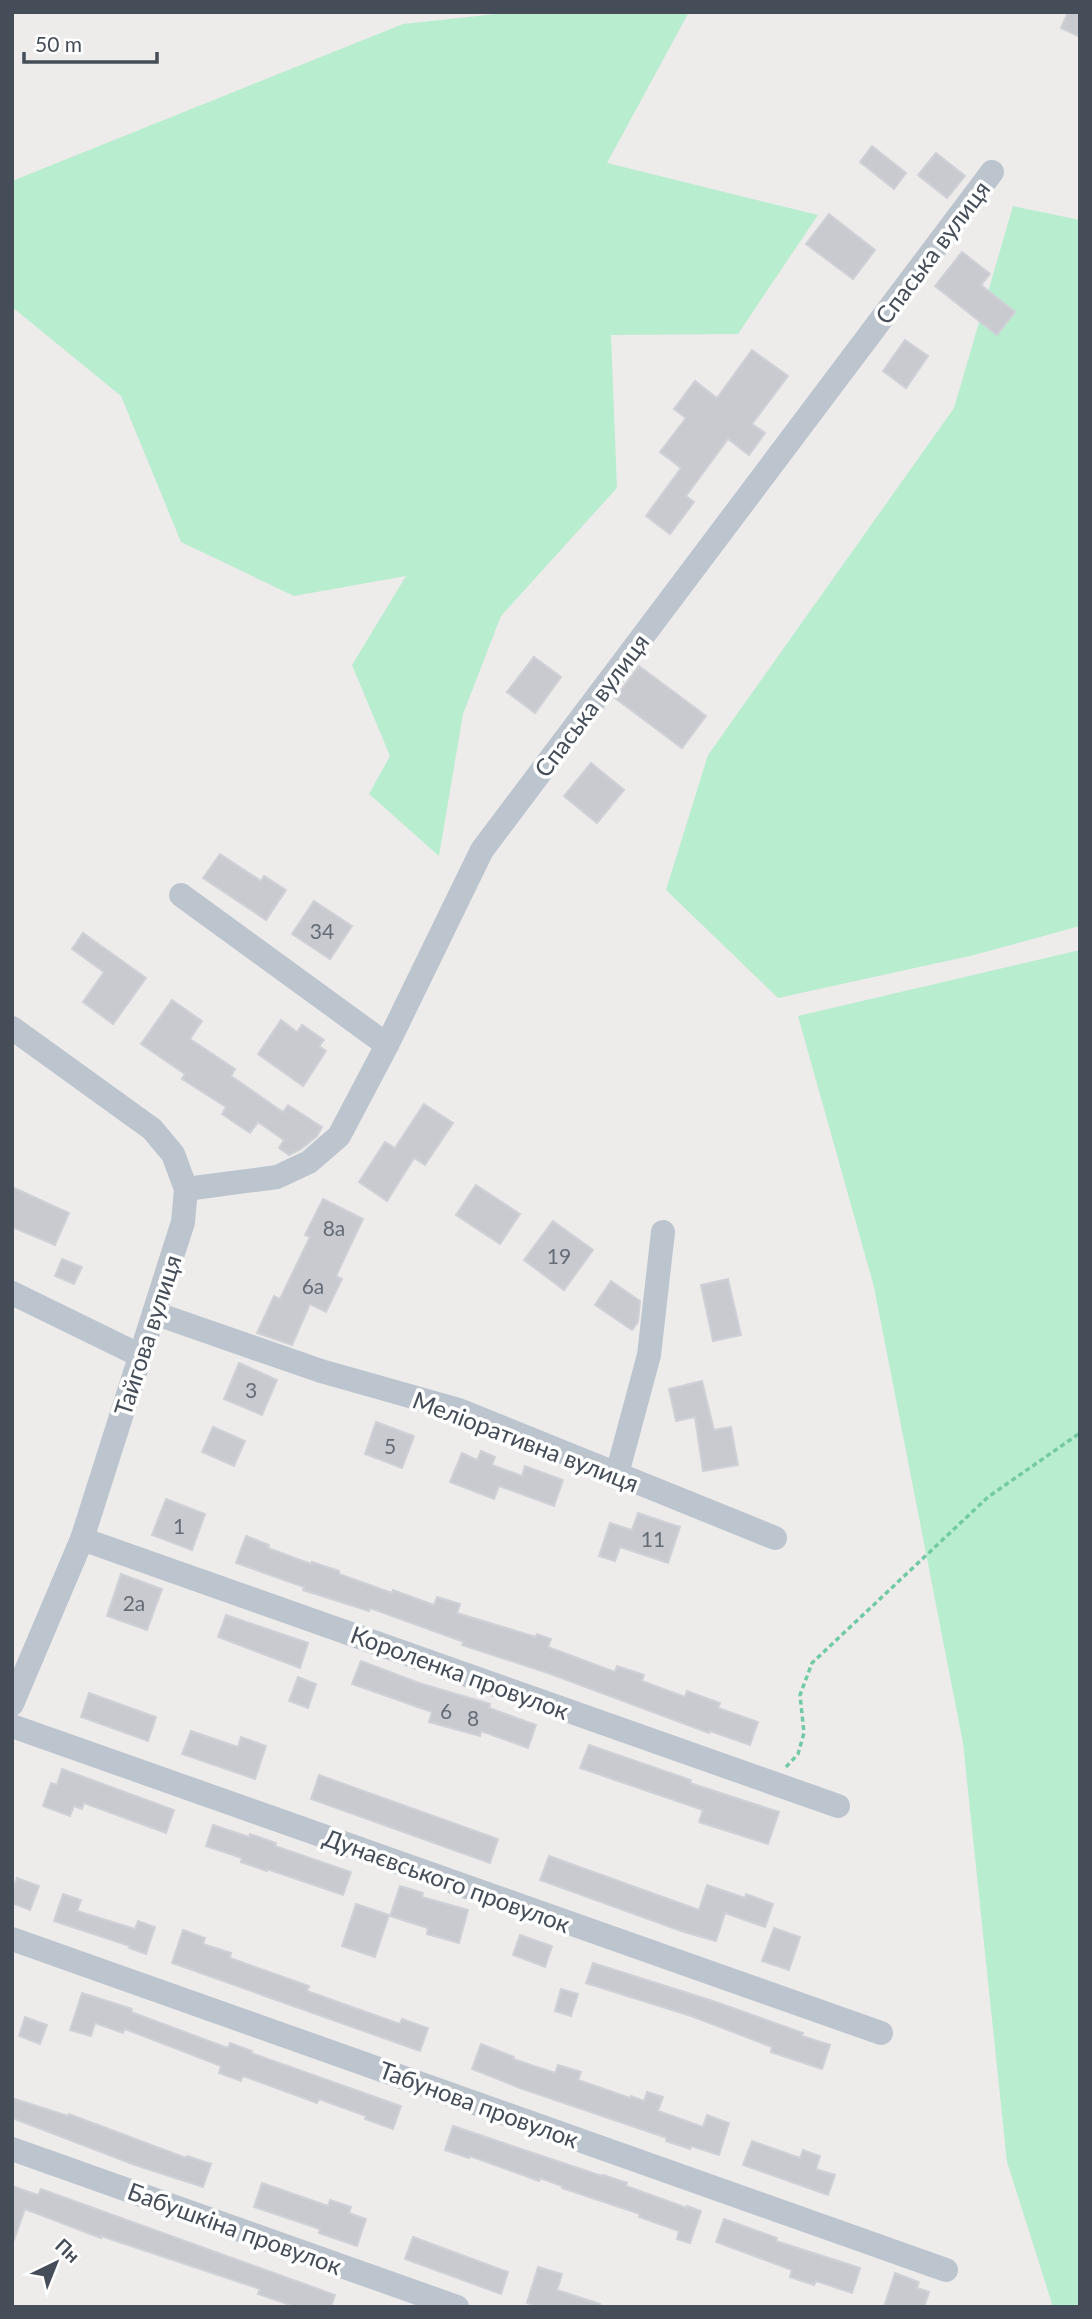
<svg xmlns="http://www.w3.org/2000/svg" width="1092" height="2319" viewBox="0 0 1092 2319" font-family="Lato,sans-serif">
  <rect width="100%" height="100%" fill="#eeebeb"/>
  <g fill="#b9edd0">
    <path d="M 514,12 L 689,12 L 607,163 L 818,215 L 738,334 L 611,335 L 617,488 L 501,616 L 463,714 L 439,856 L 369,794 L 390,756 L 352,665 L 406,576 L 294,596 L 181,542 L 121,396 L 12,307 L 12,181 L 403,24 Z"/>
    <path d="M 1013,206 L 1080,220 L 1080,926 L 974,955 L 778,998 L 666,890 L 708,755 L 954,408 Z"/>
    <path d="M 1080,950 L 1080,2307 L 1053,2307 L 1007,2162 L 963,1743 L 874,1287 L 798,1016 Z"/>
  </g>
  <g fill="#c8cad0" stroke="#cfd1d7" stroke-width="2">
    <path d="M 1068,12 L 1080,12 L 1080,37 L 1061,28 Z"/>
    <path d="M 872,146 L 906,173 L 894,189 L 860,162 Z"/>
    <path d="M 936,153 L 965,176 L 947,198 L 918,175 Z"/>
    <path d="M 829,214 L 875,250 L 853,279 L 806,244 Z"/>
    <path d="M 962,252 L 990,274 L 981,285 L 1015,312 L 997,335 L 935,286 Z"/>
    <path d="M 905,340 L 928,356 L 906,388 L 883,371 Z"/>
    <path d="M 752,350 L 788,376 L 752,424 L 765,433 L 749,455 L 728,439 L 686,496 L 694,502 L 670,534 L 646,516 L 681,468 L 660,452 L 686,418 L 674,409 L 695,381 L 717,398 Z"/>
    <path d="M 534,657 L 561,677 L 535,713 L 507,692 Z"/>
    <path d="M 639,666 L 706,716 L 682,748 L 615,698 Z"/>
    <path d="M 591,763 L 624,790 L 597,823 L 564,796 Z"/>
    <path d="M 220,854 L 261,881 L 264,876 L 286,890 L 266,920 L 203,878 Z"/>
    <path d="M 314,901 L 352,926 L 330,959 L 292,934 Z"/>
    <path d="M 83,933 L 146,978 L 113,1024 L 83,1002 L 104,972 L 72,949 Z"/>
    <path d="M 172,1000 L 202,1021 L 190,1039 L 235,1069 L 231,1076 L 283,1112 L 288,1105 L 322,1127 L 317,1136 L 301,1149 L 289,1155 L 279,1148 L 284,1140 L 258,1122 L 250,1133 L 222,1114 L 226,1107 L 182,1079 L 185,1074 L 141,1044 Z"/>
    <path d="M 281,1020 L 297,1032 L 302,1025 L 324,1040 L 319,1046 L 326,1051 L 303,1086 L 258,1054 Z"/>
    <path d="M 424,1104 L 453,1123 L 425,1165 L 414,1158 L 387,1201 L 359,1182 L 385,1142 L 395,1148 Z"/>
    <path d="M 476,1185 L 520,1214 L 500,1244 L 456,1215 Z"/>
    <path d="M 12,1187 L 69,1213 L 55,1245 L 12,1227 Z"/>
    <path d="M 323,1199 L 363,1219 L 336,1276 L 342,1279 L 326,1312 L 310,1304 L 292,1345 L 257,1333 L 274,1296 L 280,1299 L 310,1237 L 305,1235 Z"/>
    <path d="M 553,1221 L 593,1250 L 564,1290 L 524,1260 Z"/>
    <path d="M 62,1259 L 82,1267 L 74,1284 L 55,1276 Z"/>
    <path d="M 728,1279 L 741,1335 L 713,1341 L 701,1285 Z"/>
    <path d="M 611,1281 L 640,1301 L 638,1322 L 632,1330 L 595,1305 Z"/>
    <path d="M 239,1363 L 277,1380 L 262,1415 L 224,1399 Z"/>
    <path d="M 702,1381 L 714,1430 L 731,1427 L 738,1465 L 703,1471 L 695,1417 L 676,1421 L 669,1389 Z"/>
    <path d="M 376,1422 L 414,1436 L 402,1468 L 365,1454 Z"/>
    <path d="M 213,1427 L 245,1441 L 234,1466 L 202,1452 Z"/>
    <path d="M 481,1451 L 495,1457 L 492,1465 L 522,1476 L 525,1466 L 563,1480 L 554,1506 L 499,1486 L 494,1499 L 450,1482 L 462,1453 L 477,1460 Z"/>
    <path d="M 166,1499 L 205,1514 L 192,1550 L 152,1535 Z"/>
    <path d="M 638,1513 L 680,1527 L 668,1563 L 620,1547 L 615,1561 L 599,1556 L 610,1523 L 632,1530 Z"/>
    <path d="M 246,1536 L 269,1545 L 268,1548 L 311,1564 L 312,1562 L 339,1571 L 339,1574 L 392,1593 L 393,1590 L 434,1605 L 437,1597 L 460,1604 L 457,1613 L 536,1637 L 537,1634 L 551,1639 L 548,1647 L 615,1672 L 617,1666 L 644,1675 L 642,1681 L 685,1697 L 687,1691 L 720,1703 L 718,1708 L 758,1722 L 750,1745 L 710,1731 L 709,1733 L 548,1673 L 462,1645 L 464,1642 L 370,1608 L 369,1611 L 303,1590 L 304,1587 L 236,1563 Z"/>
    <path d="M 121,1574 L 162,1589 L 147,1630 L 107,1616 Z"/>
    <path d="M 226,1615 L 308,1643 L 300,1668 L 218,1637 Z"/>
    <path d="M 361,1661 L 419,1683 L 490,1704 L 489,1708 L 536,1725 L 528,1748 L 481,1731 L 480,1736 L 429,1722 L 432,1712 L 352,1684 Z"/>
    <path d="M 298,1677 L 316,1684 L 308,1708 L 289,1701 Z"/>
    <path d="M 89,1693 L 156,1717 L 148,1741 L 81,1717 Z"/>
    <path d="M 191,1731 L 238,1747 L 241,1737 L 266,1746 L 255,1779 L 182,1754 Z"/>
    <path d="M 589,1745 L 691,1780 L 690,1783 L 779,1812 L 768,1844 L 699,1822 L 703,1810 L 580,1768 Z"/>
    <path d="M 62,1769 L 174,1810 L 166,1833 L 84,1803 L 82,1809 L 74,1806 L 70,1816 L 43,1806 L 51,1783 L 57,1785 Z"/>
    <path d="M 319,1775 L 498,1839 L 490,1863 L 311,1799 Z"/>
    <path d="M 213,1825 L 249,1837 L 250,1834 L 276,1843 L 275,1846 L 351,1872 L 343,1895 L 267,1869 L 267,1871 L 241,1862 L 242,1858 L 206,1846 Z"/>
    <path d="M 549,1856 L 699,1910 L 707,1885 L 745,1898 L 746,1894 L 773,1904 L 765,1927 L 725,1913 L 716,1941 L 684,1932 L 540,1880 Z"/>
    <path d="M 17,1878 L 39,1886 L 30,1910 L 12,1903 L 12,1891 Z"/>
    <path d="M 400,1886 L 423,1893 L 422,1897 L 468,1910 L 459,1943 L 427,1934 L 428,1928 L 390,1916 Z"/>
    <path d="M 63,1894 L 81,1900 L 77,1911 L 135,1929 L 138,1921 L 155,1927 L 146,1954 L 129,1948 L 130,1946 L 54,1921 Z"/>
    <path d="M 356,1904 L 389,1915 L 375,1957 L 342,1946 Z"/>
    <path d="M 774,1928 L 800,1937 L 789,1970 L 762,1961 Z"/>
    <path d="M 183,1930 L 205,1938 L 203,1944 L 231,1953 L 230,1958 L 309,1986 L 307,1991 L 400,2024 L 402,2019 L 428,2028 L 420,2051 L 172,1963 Z"/>
    <path d="M 520,1935 L 552,1946 L 545,1967 L 513,1955 Z"/>
    <path d="M 593,1963 L 713,2001 L 803,2033 L 802,2036 L 830,2045 L 822,2069 L 771,2052 L 772,2047 L 691,2016 L 586,1983 Z"/>
    <path d="M 561,1989 L 578,1994 L 571,2016 L 555,2011 Z"/>
    <path d="M 82,1993 L 132,2009 L 131,2012 L 228,2048 L 230,2043 L 252,2051 L 251,2053 L 401,2106 L 393,2129 L 365,2119 L 366,2116 L 319,2099 L 317,2103 L 243,2076 L 241,2081 L 219,2073 L 221,2066 L 125,2029 L 123,2033 L 95,2023 L 91,2036 L 70,2030 Z"/>
    <path d="M 25,2017 L 47,2025 L 40,2044 L 19,2036 Z"/>
    <path d="M 481,2044 L 514,2057 L 513,2059 L 555,2073 L 558,2065 L 581,2072 L 578,2080 L 630,2098 L 631,2096 L 644,2101 L 647,2092 L 663,2097 L 658,2111 L 703,2127 L 707,2115 L 729,2123 L 719,2155 L 691,2146 L 690,2149 L 666,2141 L 667,2138 L 520,2088 L 472,2069 Z"/>
    <path d="M 12,2098 L 68,2116 L 69,2114 L 186,2158 L 187,2156 L 211,2164 L 203,2187 L 135,2165 L 12,2118 Z"/>
    <path d="M 453,2126 L 602,2176 L 603,2175 L 627,2183 L 626,2186 L 687,2208 L 687,2206 L 701,2211 L 690,2243 L 677,2239 L 679,2231 L 639,2217 L 640,2214 L 562,2188 L 562,2186 L 540,2178 L 539,2181 L 470,2156 L 469,2158 L 445,2150 Z"/>
    <path d="M 752,2141 L 800,2158 L 803,2150 L 820,2156 L 816,2169 L 835,2175 L 828,2195 L 743,2165 Z"/>
    <path d="M 262,2183 L 328,2206 L 330,2200 L 351,2207 L 349,2213 L 366,2219 L 357,2246 L 319,2233 L 320,2229 L 254,2207 Z"/>
    <path d="M 12,2186 L 38,2195 L 41,2189 L 335,2295 L 331,2307 L 296,2307 L 258,2294 L 260,2289 L 101,2236 L 101,2238 L 25,2209 L 14,2240 L 12,2239 Z"/>
    <path d="M 724,2219 L 777,2238 L 776,2241 L 860,2268 L 852,2293 L 816,2281 L 814,2285 L 790,2277 L 792,2270 L 716,2242 Z"/>
    <path d="M 413,2237 L 508,2272 L 501,2294 L 405,2259 Z"/>
    <path d="M 538,2267 L 562,2274 L 557,2290 L 600,2304 L 599,2307 L 538,2307 L 527,2303 Z"/>
    <path d="M 895,2273 L 919,2282 L 917,2288 L 929,2292 L 924,2307 L 884,2307 Z"/>
  </g>
  <g fill="none" stroke-linecap="round" stroke-linejoin="round">
    <path stroke="#72caa4" stroke-width="3.5" stroke-dasharray="5 3.5" stroke-linecap="butt" d="M 786,1767 L 798,1754 L 804,1733 L 800,1695 L 812,1663 L 988,1497 L 1080,1433"/>
    <g stroke="#bcc5ce" stroke-width="24">
      <path d="M 181,895 L 387,1045"/>
      <path d="M 12,1028 L 152,1129 L 173,1154 L 186,1189 L 183,1222 L 82,1539 L 12,1704"/>
      <path d="M 186,1189 L 277,1177 L 309,1162 L 339,1136 L 387,1045 L 482,850 L 992,172"/>
      <path d="M 12,1293 L 141,1356"/>
      <path d="M 154,1313 L 321,1371 L 459,1410 L 775,1538"/>
      <path d="M 617,1474 L 649,1355 L 663,1232"/>
      <path d="M 82,1539 L 838,1806"/>
      <path d="M 12,1726 L 881,2033"/>
      <path d="M 12,1939 L 946,2270"/>
      <path d="M 12,2149 L 457,2307"/>
    </g>
  </g>
  <g text-anchor="middle" dominant-baseline="central" stroke-width="7" stroke-linejoin="round" paint-order="stroke">
    <g font-size="21" fill="#656c76">
      <text x="322" y="930">34</text>
      <text x="334" y="1227">8а</text>
      <text x="559" y="1255">19</text>
      <text x="313" y="1285">6а</text>
      <text x="251" y="1389">3</text>
      <text x="390" y="1445">5</text>
      <text x="179" y="1525">1</text>
      <text x="653" y="1538">11</text>
      <text x="134" y="1602">2а</text>
      <text x="446" y="1710">6</text>
      <text x="473" y="1717">8</text>
    </g>
    <g font-size="24" fill="#444d58" stroke="#fff">
      <text transform="translate(932 252) rotate(-53)">Спаська вулиця</text>
      <text transform="translate(591 705) rotate(-53)">Спаська вулиця</text>
      <text transform="translate(147 1335) rotate(-72)">Тайгова вулиця</text>
      <text transform="translate(526 1441) rotate(21)">Меліоративна вулиця</text>
      <text transform="translate(460 1672) rotate(20)">Короленка провулок</text>
      <text transform="translate(447 1880) rotate(20)">Дунаєвського провулок</text>
      <text transform="translate(479 2104) rotate(20)">Табунова провулок</text>
      <text transform="translate(235 2228) rotate(20)">Бабушкіна провулок</text>
    </g>
  </g>
  <rect width="1092" height="2319" fill="none" stroke="#444d58" stroke-width="28"/>
  <g transform="translate(56 2263) rotate(43)" stroke="#ffffff" stroke-width="5" paint-order="stroke">
  <path d="M0-5L12 26L0 18L-12 26Z" fill="#444d58"/>
  <text y="-10" font-size="19" font-weight="bold" text-anchor="middle" fill="#444d58">Пн</text>
  </g>
  <path d="M24 52v10h133v-10" fill="none" stroke="#444d58" stroke-width="3.5"/>
  <text x="35" y="52" font-size="21" fill="#444d58" stroke="#ffffff" stroke-width="5" paint-order="stroke">50 m</text>
</svg>
